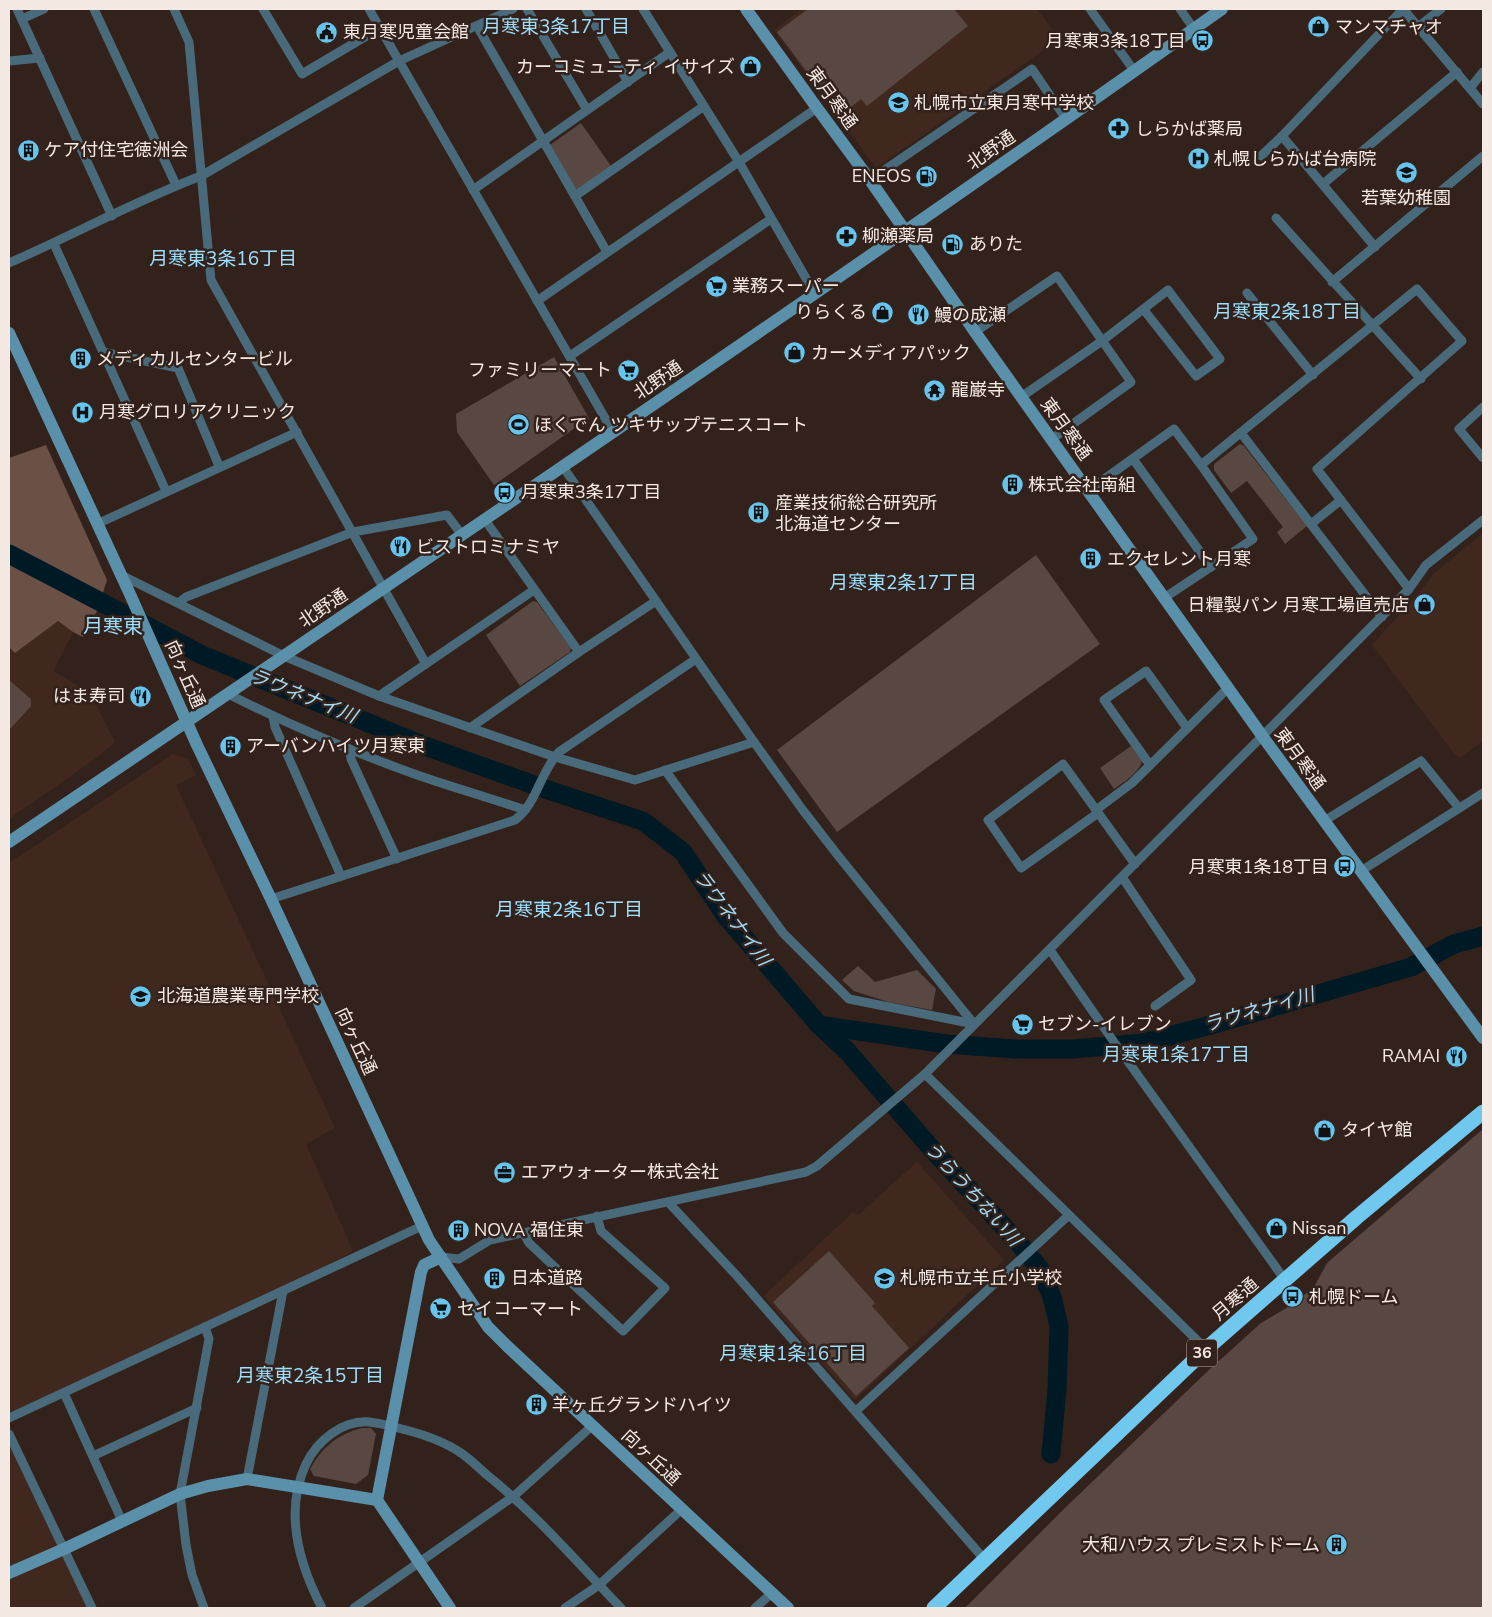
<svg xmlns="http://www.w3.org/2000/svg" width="1492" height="1617" viewBox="0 0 1492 1617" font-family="'Nunito Sans','Noto Sans JP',sans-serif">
  <rect width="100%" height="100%" fill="#33221b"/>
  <g fill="#40281f">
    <path d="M 802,9 L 1037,9 L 1059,39 L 876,168 L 774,30 Z"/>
    <path d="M 1483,533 L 1483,745 L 1481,742 L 1460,758 L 1453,752 L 1372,645 L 1420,592 L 1433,574 Z"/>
    <path d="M 9,594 L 58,621 L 73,632 L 53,671 L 90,693 L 115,742 L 95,759 L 9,819 Z"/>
    <path d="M 173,754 L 188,759 L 196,775 L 176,785 L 335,1128 L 306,1144 L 353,1251 L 282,1289 L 9,1414 L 9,863 Z"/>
    <path d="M 917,1162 L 1004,1260 L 856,1399 L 852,1398 L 764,1296 L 853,1212 L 858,1215 Z"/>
    <path d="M 9,1441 L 91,1608 L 9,1608 Z"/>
  </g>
  <g fill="#584841">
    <path d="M 808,9 L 954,9 L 968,26 L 867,106 L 861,99 L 840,116 L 777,32 Z"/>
    <path d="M 581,123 L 611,166 L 577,190 L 573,189 L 550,150 L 550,145 Z"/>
    <path d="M 554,357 L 589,418 L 494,485 L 457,432 L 456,414 Z"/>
    <path d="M 1240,444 L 1244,446 L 1307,526 L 1285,544 L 1277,532 L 1283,527 L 1247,481 L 1231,493 L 1214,470 L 1214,464 Z"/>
    <path d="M 1036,555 L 1100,644 L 837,832 L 777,750 Z"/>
    <path d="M 533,601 L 537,602 L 571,648 L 570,652 L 520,686 L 486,635 Z"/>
    <path d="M 9,680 L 31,699 L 31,706 L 11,728 L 9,728 Z"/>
    <path d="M 1131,746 L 1142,761 C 1139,773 1124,782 1114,789 L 1100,768 Z"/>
    <path d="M 858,966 L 875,982 L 917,970 L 936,989 L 932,1010 L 888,1002 L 854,991 L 842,980 Z"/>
    <path d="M 1483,1129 L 1483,1608 L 965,1608 L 1068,1505 L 1210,1369 L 1261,1323 L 1293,1304 L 1314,1287 L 1327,1263 Z"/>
    <path d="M 829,1251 L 875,1303 L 872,1306 L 909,1348 L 856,1396 L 773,1302 Z"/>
    <path d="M 362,1428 L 371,1428 L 376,1434 L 368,1475 L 356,1484 L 314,1476 L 310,1469 C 322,1447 338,1434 362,1428 Z"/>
  </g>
  <path fill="#6b5045" d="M 46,445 L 107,580 L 97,611 L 83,637 L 73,632 L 58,621 L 15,653 L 9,647 L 9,458 Z"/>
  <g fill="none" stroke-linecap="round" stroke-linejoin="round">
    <g stroke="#001a25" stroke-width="19">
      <path d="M 9,554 L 202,655 L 425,746 L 551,791 L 643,821 L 683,852 L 725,915 L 819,1025 L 847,1051 L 931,1148 L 1017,1241 L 1040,1269 L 1052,1297 L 1059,1326 L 1057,1389 L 1051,1454"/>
      <path d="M 819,1025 L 946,1044 L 1015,1049 L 1073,1049 L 1143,1043 L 1218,1023 L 1411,967 L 1454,944 L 1483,936"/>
    </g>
    <g stroke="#496a7a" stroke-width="9">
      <path d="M 17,9 L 112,216"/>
      <path d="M 94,9 L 176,185"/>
      <path d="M 174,9 L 189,42 L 211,280 L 426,664"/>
      <path d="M 263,9 L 302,74 L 380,28"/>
      <path d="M 369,9 L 613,432"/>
      <path d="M 527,9 L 587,110"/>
      <path d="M 586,9 L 628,82"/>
      <path d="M 643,9 L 739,162 L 815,294"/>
      <path d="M 1090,9 L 1135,72"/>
      <path d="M 1180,9 L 1194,29"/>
      <path d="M 1403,9 L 1483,104"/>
      <path d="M 22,19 L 44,9"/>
      <path d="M 477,26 L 607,252"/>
      <path d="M 1419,26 L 1441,9"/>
      <path d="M 9,61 L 40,58"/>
      <path d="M 1470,88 L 1483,72"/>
      <path d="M 1282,136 L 1375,247"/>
      <path d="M 1261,156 L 1282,136 L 1403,9"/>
      <path d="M 870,180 L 1032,69 L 1066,119"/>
      <path d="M 1323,184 L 1457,72"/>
      <path d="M 473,190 L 670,52"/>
      <path d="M 575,196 L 704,106"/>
      <path d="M 1276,218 L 1421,379"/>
      <path d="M 54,244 L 166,491"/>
      <path d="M 9,263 C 73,235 135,201 201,176 L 399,61 L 513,9"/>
      <path d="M 1332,282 L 1483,156"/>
      <path d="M 1247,293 L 1313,375"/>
      <path d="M 537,301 L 817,108"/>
      <path d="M 975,332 L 1057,276 L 1131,382 L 1052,439"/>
      <path d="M 103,352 L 178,368 L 219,466"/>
      <path d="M 570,356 L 771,219"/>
      <path d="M 1021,397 L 1102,341 L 1168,290 L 1220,359 L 1196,376 L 1144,310"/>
      <path d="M 1483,407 L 1459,429 L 1483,458"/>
      <path d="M 1241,433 L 1382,617"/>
      <path d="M 1133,459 L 1211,567"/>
      <path d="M 1201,465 L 1417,289 L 1462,341 L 1317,469 L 1409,589"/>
      <path d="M 563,467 L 754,742 L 802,809 L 836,853 L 974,1024"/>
      <path d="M 1089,490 L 1174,429 L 1201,465 L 1253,539 L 1164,598"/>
      <path d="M 485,520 L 579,652"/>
      <path d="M 97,524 L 297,432"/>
      <path d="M 1311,524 L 1341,500"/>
      <path d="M 121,575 L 284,656 L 379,696 L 555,757 L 635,780 L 754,742"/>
      <path d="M 178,603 L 186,597 L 353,532 L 447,515 L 462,535"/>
      <path d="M 228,694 C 290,725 355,753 420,776 C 455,788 490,798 525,810"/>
      <path d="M 379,696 L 534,590"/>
      <path d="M 273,716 L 275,727 L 341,876"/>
      <path d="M 470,728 L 579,652 L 656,601"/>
      <path d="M 350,749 L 351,759 L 397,859"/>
      <path d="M 1150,765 L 1104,700 L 1146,671 L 1187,728"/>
      <path d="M 665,770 L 783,933 L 849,999 L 974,1024"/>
      <path d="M 1096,810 L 1132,783 L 1228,688"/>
      <path d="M 1098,813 L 1021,868 L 988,820 L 1063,764 L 1135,864"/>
      <path d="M 1324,821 L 1421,761 L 1459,808"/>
      <path d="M 1361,871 L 1483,793"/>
      <path d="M 1122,877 L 1191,980 L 1155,1006"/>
      <path d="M 271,899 L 515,820 C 537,804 540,772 559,752 L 696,659"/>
      <path d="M 1050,950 L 1114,1042 L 1285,1280"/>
      <path d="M 925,1074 L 1206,1349"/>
      <path d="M 668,1202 L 737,1276 L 985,1560"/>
      <path d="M 523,1232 L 529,1243 L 623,1331 L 665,1288 L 601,1231 L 597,1216"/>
      <path d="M 441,1257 L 459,1259 L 490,1240 L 806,1172 L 817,1166 L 925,1074 L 1409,589 L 1426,565 L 1483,520"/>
      <path d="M 64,1393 L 122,1521"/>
      <path d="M 856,1411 L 1069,1215"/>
      <path d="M 9,1418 L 422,1226"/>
      <path d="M 9,1434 L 92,1608"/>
      <path d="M 93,1456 L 197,1408"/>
      <path d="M 247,1479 L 283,1291"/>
      <path d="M 204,1608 L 192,1575 L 186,1545 L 180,1494 L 209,1339 L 205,1327"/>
      <path d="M 322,1608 C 299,1564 284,1511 306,1464 C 317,1441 342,1420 369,1422 C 381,1423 394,1427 406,1430 C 425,1435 445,1442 461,1453 C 470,1459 479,1468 487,1475 C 536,1514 578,1563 621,1608"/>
      <path d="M 354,1608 L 514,1496 L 592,1426"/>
      <path d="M 565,1608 L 599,1585 L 682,1509"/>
      <path d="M 755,1608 L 772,1593"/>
    </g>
    <g stroke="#5a90a9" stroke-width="12">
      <path d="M 746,9 L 817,108 L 870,180 L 975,332 L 1263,737 L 1483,1038"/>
      <path d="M 9,333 L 129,592 L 197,745 L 271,899 L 429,1240 L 488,1327 L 507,1346 L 788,1608"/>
      <path d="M 9,842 C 415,567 822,293 1222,9"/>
      <path d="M 377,1500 L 450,1608"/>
      <path d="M 9,1573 L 64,1549 L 180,1494 L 208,1486 L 247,1479 L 377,1500 L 421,1272 L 424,1265 L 441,1257"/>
    </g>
    <path stroke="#71c8ee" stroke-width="15" d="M 934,1608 L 1206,1349 L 1357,1217 L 1483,1112"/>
  </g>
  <defs>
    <symbol id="shop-disc" viewBox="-11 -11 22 22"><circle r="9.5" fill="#65c5ee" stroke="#33221b"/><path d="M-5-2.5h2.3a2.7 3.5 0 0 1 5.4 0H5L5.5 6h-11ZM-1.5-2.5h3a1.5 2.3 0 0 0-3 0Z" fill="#111"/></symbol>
    <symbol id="civic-disc" viewBox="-11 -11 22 22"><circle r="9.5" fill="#65c5ee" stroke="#33221b"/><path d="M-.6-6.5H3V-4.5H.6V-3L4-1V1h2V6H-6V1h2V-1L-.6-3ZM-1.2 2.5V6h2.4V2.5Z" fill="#111"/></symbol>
    <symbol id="bus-disc" viewBox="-11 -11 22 22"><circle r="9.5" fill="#65c5ee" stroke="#33221b"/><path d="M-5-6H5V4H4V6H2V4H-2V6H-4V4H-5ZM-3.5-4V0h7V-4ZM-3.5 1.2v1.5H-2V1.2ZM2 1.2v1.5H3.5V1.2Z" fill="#111"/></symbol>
    <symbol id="school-disc" viewBox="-11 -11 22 22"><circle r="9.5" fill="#65c5ee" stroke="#33221b"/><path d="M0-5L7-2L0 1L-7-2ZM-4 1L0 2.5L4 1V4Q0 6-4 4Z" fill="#111"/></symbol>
    <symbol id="pharmacy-disc" viewBox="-11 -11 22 22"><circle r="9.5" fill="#65c5ee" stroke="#33221b"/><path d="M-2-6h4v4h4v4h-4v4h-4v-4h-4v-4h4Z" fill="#111"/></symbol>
    <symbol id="building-disc" viewBox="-11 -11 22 22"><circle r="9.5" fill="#65c5ee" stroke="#33221b"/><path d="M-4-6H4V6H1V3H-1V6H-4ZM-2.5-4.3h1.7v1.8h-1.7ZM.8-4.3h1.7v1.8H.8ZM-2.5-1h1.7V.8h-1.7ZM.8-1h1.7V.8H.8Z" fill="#111"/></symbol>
    <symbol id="hospital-disc" viewBox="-11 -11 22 22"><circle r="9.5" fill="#65c5ee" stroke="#33221b"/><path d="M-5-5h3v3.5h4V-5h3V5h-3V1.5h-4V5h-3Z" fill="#111"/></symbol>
    <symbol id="fuel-disc" viewBox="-11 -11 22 22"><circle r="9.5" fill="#65c5ee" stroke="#33221b"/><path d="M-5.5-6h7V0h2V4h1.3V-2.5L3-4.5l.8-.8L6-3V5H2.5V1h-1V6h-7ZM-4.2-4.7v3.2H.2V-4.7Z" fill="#111"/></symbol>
    <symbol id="supermarket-disc" viewBox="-11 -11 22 22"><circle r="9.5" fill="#65c5ee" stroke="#33221b"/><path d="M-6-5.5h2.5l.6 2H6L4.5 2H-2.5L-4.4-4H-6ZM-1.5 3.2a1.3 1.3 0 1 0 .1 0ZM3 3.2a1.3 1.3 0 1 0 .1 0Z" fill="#111"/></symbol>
    <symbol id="restaurant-disc" viewBox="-11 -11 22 22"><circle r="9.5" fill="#65c5ee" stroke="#33221b"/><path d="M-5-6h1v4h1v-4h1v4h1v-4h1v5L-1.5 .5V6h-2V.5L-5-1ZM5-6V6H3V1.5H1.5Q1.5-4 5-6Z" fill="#111"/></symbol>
    <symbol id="temple-disc" viewBox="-11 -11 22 22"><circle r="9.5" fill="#65c5ee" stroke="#33221b"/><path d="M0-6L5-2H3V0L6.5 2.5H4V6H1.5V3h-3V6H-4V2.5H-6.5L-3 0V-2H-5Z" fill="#111"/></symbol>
    <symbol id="stadium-disc" viewBox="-11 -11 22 22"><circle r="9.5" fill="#65c5ee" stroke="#33221b"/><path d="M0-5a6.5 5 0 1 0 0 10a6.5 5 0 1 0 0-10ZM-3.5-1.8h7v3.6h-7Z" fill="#111"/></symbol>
    <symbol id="university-disc" viewBox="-11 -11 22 22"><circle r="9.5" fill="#65c5ee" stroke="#33221b"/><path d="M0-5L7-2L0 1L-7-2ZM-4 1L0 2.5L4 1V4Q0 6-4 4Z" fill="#111"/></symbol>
    <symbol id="office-disc" viewBox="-11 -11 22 22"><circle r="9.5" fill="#65c5ee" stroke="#33221b"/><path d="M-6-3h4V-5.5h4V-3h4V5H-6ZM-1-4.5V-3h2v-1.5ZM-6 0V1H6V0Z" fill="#111"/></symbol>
  </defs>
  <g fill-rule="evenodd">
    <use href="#shop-disc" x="1306" y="14" width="25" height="25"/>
    <use href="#civic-disc" x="314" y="20" width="25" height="25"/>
    <use href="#bus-disc" x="1190" y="28" width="25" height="25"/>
    <use href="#shop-disc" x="738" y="54" width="25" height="25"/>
    <use href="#school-disc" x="886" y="90" width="25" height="25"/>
    <use href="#pharmacy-disc" x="1106" y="116" width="25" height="25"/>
    <use href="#building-disc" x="16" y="138" width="25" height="25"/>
    <use href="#hospital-disc" x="1186" y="146" width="25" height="25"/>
    <use href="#school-disc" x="1394" y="160" width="25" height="25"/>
    <use href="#fuel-disc" x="914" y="164" width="25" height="25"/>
    <use href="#pharmacy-disc" x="834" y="224" width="25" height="25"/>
    <use href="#fuel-disc" x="940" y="232" width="25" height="25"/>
    <use href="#supermarket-disc" x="704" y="274" width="25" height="25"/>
    <use href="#shop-disc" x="870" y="300" width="25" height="25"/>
    <use href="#restaurant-disc" x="906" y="302" width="25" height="25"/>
    <use href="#shop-disc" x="782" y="340" width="25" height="25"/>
    <use href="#building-disc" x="68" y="346" width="25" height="25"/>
    <use href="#supermarket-disc" x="616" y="358" width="25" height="25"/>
    <use href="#temple-disc" x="922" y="378" width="25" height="25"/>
    <use href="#hospital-disc" x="70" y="400" width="25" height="25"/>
    <use href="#stadium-disc" x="506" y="412" width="25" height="25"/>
    <use href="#building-disc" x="1000" y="472" width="25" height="25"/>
    <use href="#bus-disc" x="492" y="480" width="25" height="25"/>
    <use href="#building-disc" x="746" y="500" width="25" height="25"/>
    <use href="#restaurant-disc" x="388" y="534" width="25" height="25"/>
    <use href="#building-disc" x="1078" y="546" width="25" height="25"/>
    <use href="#shop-disc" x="1412" y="592" width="25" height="25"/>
    <use href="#restaurant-disc" x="128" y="684" width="25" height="25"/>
    <use href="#building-disc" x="218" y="734" width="25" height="25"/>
    <use href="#bus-disc" x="1332" y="854" width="25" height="25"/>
    <use href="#university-disc" x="128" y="984" width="25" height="25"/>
    <use href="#supermarket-disc" x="1010" y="1012" width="25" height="25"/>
    <use href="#restaurant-disc" x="1444" y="1044" width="25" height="25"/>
    <use href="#shop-disc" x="1312" y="1118" width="25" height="25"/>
    <use href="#office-disc" x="492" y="1160" width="25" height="25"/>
    <use href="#shop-disc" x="1264" y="1216" width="25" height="25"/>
    <use href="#building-disc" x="446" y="1218" width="25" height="25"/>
    <use href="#building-disc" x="482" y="1266" width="25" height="25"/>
    <use href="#school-disc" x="872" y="1266" width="25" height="25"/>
    <use href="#bus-disc" x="1280" y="1284" width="25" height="25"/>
    <use href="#supermarket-disc" x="428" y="1296" width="25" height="25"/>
    <use href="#building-disc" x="524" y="1392" width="25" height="25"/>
    <use href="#building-disc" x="1324" y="1532" width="25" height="25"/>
  </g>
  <g text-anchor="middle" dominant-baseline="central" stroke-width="5" stroke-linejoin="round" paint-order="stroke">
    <rect fill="#33221b" stroke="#bbada8" stroke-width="1" x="1187" y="1339.5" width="30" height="27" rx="4"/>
    <g font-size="16" font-weight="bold" fill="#f5e9e4">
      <text x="1202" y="1353">36</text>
    </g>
    <g font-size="18" fill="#f5e9e4" stroke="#33221b" text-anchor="start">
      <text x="1335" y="27">マンマチャオ</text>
      <text x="343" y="32">東月寒児童会館</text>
      <text x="1186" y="41" text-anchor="end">月寒東3条18丁目</text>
      <text x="735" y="67" text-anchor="end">カーコミュニティ イサイズ</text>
      <text x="914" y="103">札幌市立東月寒中学校</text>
      <text x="1135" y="129">しらかば薬局</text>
      <text x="44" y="150">ケア付住宅徳洲会</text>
      <text x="1214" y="159">札幌しらかば台病院</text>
      <text x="911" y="176" text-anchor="end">ENEOS</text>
      <text x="1406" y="198" text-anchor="middle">若葉幼稚園</text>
      <text x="862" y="236">柳瀬薬局</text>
      <text x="969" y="244">ありた</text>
      <text x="732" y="286">業務スーパー</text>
      <text x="867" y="312" text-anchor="end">りらくる</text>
      <text x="934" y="315">鰻の成瀬</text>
      <text x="811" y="353">カーメディアパック</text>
      <text x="96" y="359">メディカルセンタービル</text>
      <text x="612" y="370" text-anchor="end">ファミリーマート</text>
      <text x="951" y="390">龍巌寺</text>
      <text x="99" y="412">月寒グロリアクリニック</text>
      <text x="534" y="425">ほくでん ツキサップテニスコート</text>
      <text x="1028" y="485">株式会社南組</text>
      <text x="521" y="492">月寒東3条17丁目</text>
      <text x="775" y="503">産業技術総合研究所<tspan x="775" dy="21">北海道センター</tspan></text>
      <text x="416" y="547">ビストロミナミヤ</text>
      <text x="1107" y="559">エクセレント月寒</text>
      <text x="1409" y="605" text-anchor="end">日糧製パン 月寒工場直売店</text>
      <text x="125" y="696" text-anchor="end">はま寿司</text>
      <text x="246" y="746">アーバンハイツ月寒東</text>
      <text x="1329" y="867" text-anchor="end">月寒東1条18丁目</text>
      <text x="157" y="996">北海道農業専門学校</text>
      <text x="1038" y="1024">セブン-イレブン</text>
      <text x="1440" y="1056" text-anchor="end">RAMAI</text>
      <text x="1341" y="1130">タイヤ館</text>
      <text x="521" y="1172">エアウォーター株式会社</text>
      <text x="1292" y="1228">Nissan</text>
      <text x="474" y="1230">NOVA 福住東</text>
      <text x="511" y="1278">日本道路</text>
      <text x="900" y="1278">札幌市立羊丘小学校</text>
      <text x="1309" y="1297">札幌ドーム</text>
      <text x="457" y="1309">セイコーマート</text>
      <text x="552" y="1405">羊ヶ丘グランドハイツ</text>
      <text x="1320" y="1545" text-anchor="end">大和ハウス プレミストドーム</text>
    </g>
    <g font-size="18" fill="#f5e9e4" stroke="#33221b">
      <text transform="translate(832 98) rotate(54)">東月寒通</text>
      <text transform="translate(991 150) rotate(-35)">北野通</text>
      <text transform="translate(658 380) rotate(-34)">北野通</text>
      <text transform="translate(1066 429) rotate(54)">東月寒通</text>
      <text transform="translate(323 608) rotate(-34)">北野通</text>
      <text transform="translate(185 674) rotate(66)">向ヶ丘通</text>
      <text transform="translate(1300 759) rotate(54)">東月寒通</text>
      <text transform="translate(356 1041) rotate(65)">向ヶ丘通</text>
      <text transform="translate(1235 1299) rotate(-41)">月寒通</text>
      <text transform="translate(651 1457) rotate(43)">向ヶ丘通</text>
    </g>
    <g font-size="19" fill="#9cdfff" stroke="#33221b">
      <text x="556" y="27">月寒東3条17丁目</text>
      <text x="223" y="259">月寒東3条16丁目</text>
      <text x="1287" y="312">月寒東2条18丁目</text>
      <text x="903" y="583">月寒東2条17丁目</text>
      <text x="569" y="910">月寒東2条16丁目</text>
      <text x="1176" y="1055">月寒東1条17丁目</text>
      <text x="793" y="1354">月寒東1条16丁目</text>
      <text x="310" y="1376">月寒東2条15丁目</text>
    </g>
    <g font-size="19" font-style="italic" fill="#a1dbf6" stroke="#33221b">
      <text transform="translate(303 696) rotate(22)">ラウネナイ川</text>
      <text transform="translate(732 918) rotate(53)">ラウネナイ川</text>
      <text transform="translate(1259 1010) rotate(-16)">ラウネナイ川</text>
      <text transform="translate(973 1194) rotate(48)">うらうちない川</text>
    </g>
    <g font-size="20" fill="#9cdfff" stroke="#33221b">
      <text x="113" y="626">月寒東</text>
    </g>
  </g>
  <rect width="1492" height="1617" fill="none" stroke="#f5e9e4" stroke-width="20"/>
</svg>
